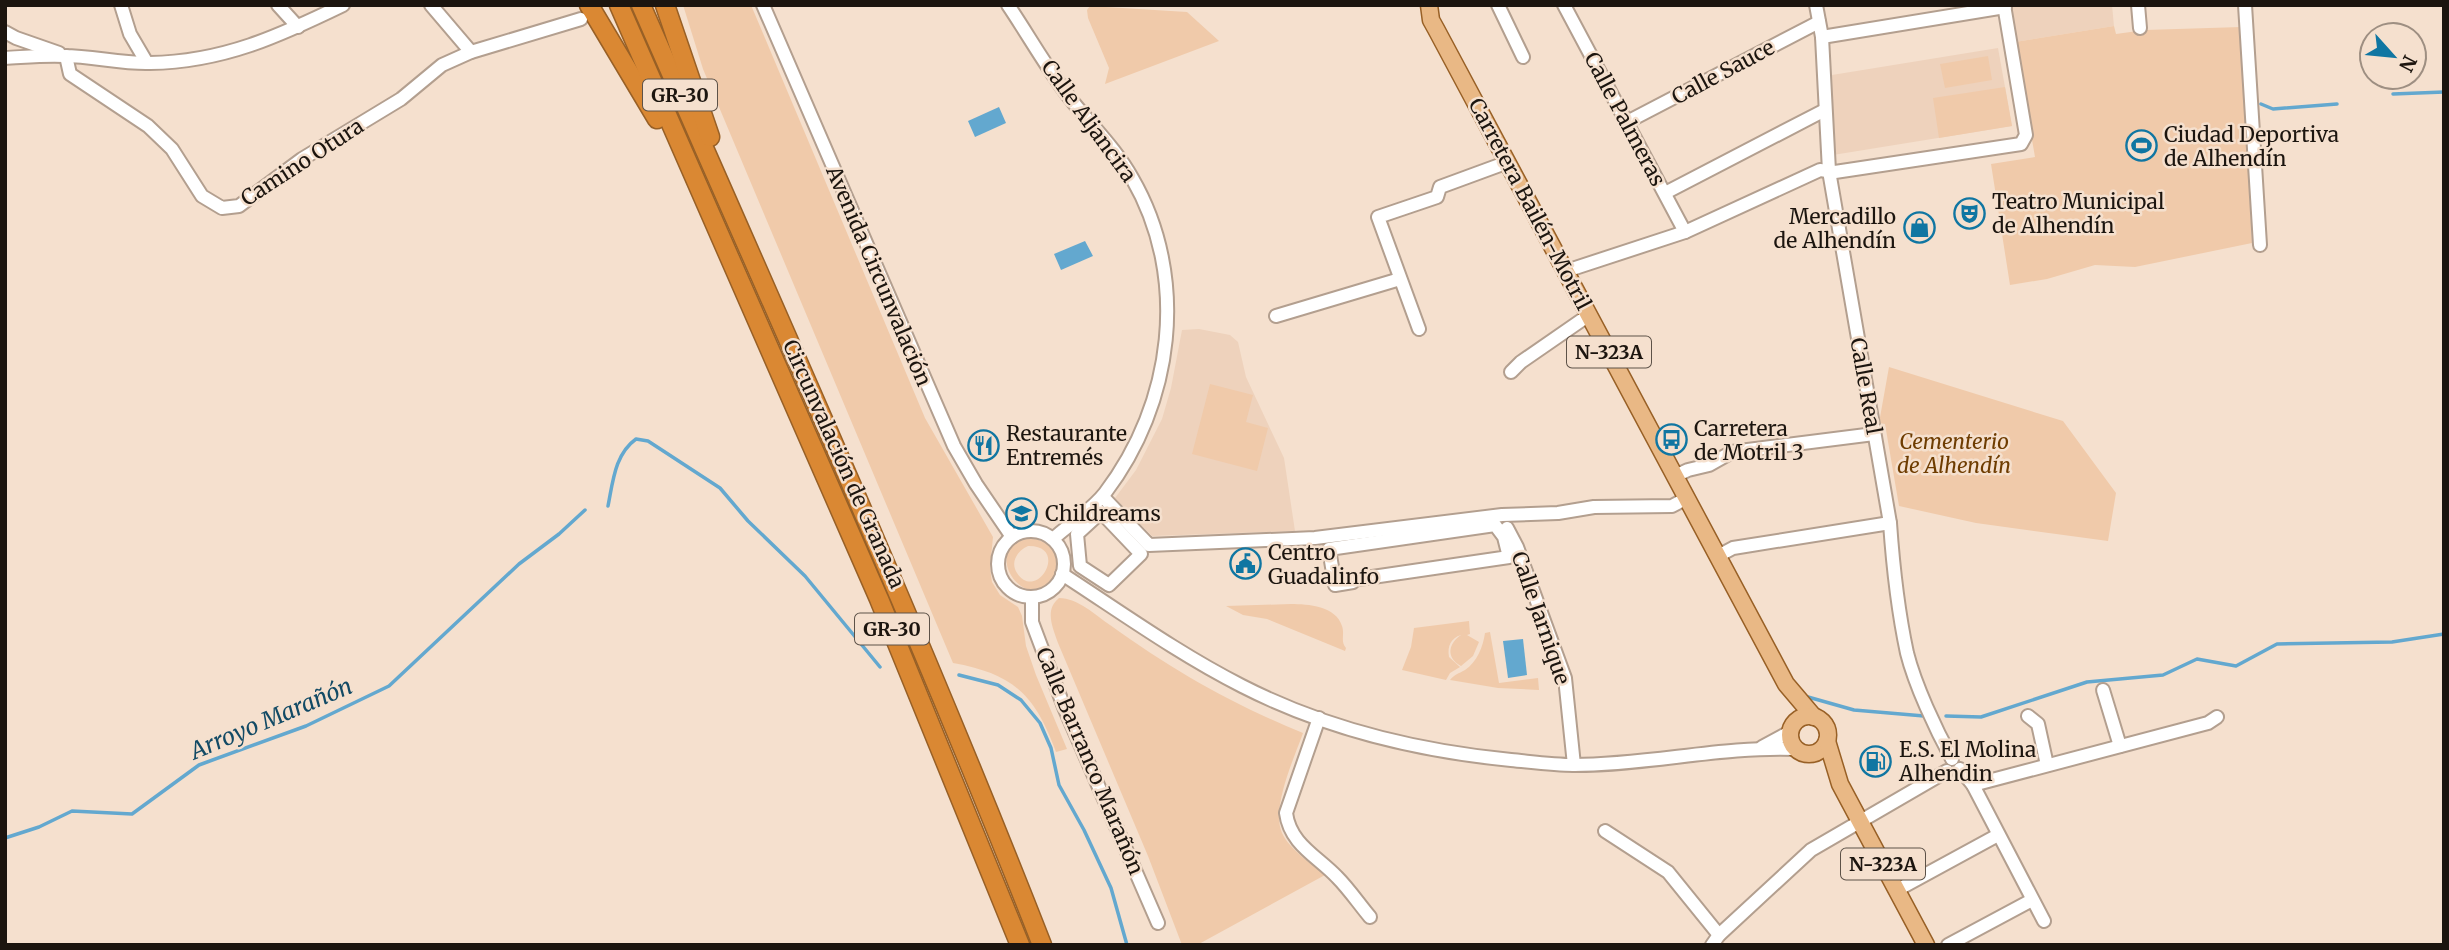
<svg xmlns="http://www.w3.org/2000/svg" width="2449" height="950" viewBox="0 0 2449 950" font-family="Merriweather,serif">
  <rect width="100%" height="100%" fill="#f5e0ce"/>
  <g fill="#eed2bc">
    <path d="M 2009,5 L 2112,5 L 2114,26 L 2015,42 Z"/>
    <path d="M 1998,48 L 2012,126 L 1833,155 L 1832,75 Z"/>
    <path d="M 1199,329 L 1230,335 L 1238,342 L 1246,377 L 1284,458 L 1295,531 L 1152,536 L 1115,498 L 1136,470 L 1162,419 L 1171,388 L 1182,330 Z"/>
  </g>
  <g fill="#f0caaa" fill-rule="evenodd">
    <path d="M 683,5 L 751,5 L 925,418 L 993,537 L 990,568 L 992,582 L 1000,595 L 1018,607 L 1022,616 L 1026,646 L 1036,675 L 1067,749 L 1056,752 C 1035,695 1014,674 953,663 L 703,69 Z"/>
    <path d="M 1090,6 L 1187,12 L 1219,41 L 1105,84 L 1109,68 L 1088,18 L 1087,10 Z"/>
    <path d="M 2114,26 L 2116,34 L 2145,30 L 2241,27 L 2252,243 L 2135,267 L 2095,265 L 2047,279 L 2010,285 L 1991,164 L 2035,157 L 2015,42 Z"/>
    <path d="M 1988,56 L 1992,80 L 1945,88 L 1940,64 Z"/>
    <path d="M 2005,87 L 2012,126 L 1939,138 L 1933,98 Z"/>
    <path d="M 1889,367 L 2063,421 L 2116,493 L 2108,541 L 1976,523 L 1899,506 L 1885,424 L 1879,423 Z"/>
    <path d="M 1210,384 L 1253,395 L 1246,422 L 1268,428 L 1257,471 L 1192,454 Z"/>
    <path d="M 1034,538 L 1050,545 C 1056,555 1060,565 1054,576 C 1027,622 974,542 1034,538 ZM 1028,546 C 1070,545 1037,603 1017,573 C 1010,562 1017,551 1028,546 Z"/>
    <path d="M 1059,598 C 1078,598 1095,615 1110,625 C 1174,671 1230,703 1303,733 C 1294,759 1271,807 1282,833 C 1290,850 1311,863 1325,875 L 1197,945 L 1182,945 L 1148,856 L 1058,643 C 1053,628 1044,610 1059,598 Z"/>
    <path d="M 1291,604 C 1308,604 1336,606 1342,626 C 1345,635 1340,641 1346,648 L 1345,651 L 1267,619 L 1243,615 L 1226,606 Z"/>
    <path d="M 1469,621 L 1470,634 L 1467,635 L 1479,642 L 1473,656 L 1461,666 C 1445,657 1449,643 1461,635 C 1451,638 1447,646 1449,657 L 1460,667 L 1450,673 L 1446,680 L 1402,670 L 1411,647 L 1414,628 Z"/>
    <path d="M 1490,632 L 1499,683 L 1538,678 L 1539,690 L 1498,688 L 1450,680 C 1455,674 1458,674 1465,670 C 1477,662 1483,647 1485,633 Z"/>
  </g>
  <g fill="#63a8cf">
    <path d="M 999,107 L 1006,123 L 975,137 L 968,121 Z"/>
    <path d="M 1085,241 L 1093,256 L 1061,270 L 1054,254 Z"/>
    <path d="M 1523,639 L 1527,675 L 1508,678 L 1503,641 Z"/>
  </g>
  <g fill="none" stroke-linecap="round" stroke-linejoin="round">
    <g stroke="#63a8cf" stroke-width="3.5">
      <path d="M 2393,94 L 2444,92"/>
      <path d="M 2261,104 L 2273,109 L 2337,104"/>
      <path d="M 608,506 C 613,481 615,454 636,439 L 648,441 L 720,488 L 748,521 L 805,576 L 880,667"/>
      <path d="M 959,675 L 998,685 L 1021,700 L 1040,723 L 1051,748 L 1059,785 L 1084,830 L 1111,888 L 1127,945"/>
      <path d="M 1808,697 L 1854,710 L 1924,716"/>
      <path d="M 1946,716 L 1981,717 L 2087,682 L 2163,675 L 2197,659 L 2236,666 L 2277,644 L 2392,642 L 2444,634"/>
      <path d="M 5,838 L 39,827 L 72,811 L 132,814 L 199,765 L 306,726 L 389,686 L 519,564 L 559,534 L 585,510"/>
    </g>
    <defs>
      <g id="minor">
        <path d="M 121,5 L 130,34 L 147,63"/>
        <path d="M 278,5 L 298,27"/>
        <path d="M 431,5 L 471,52"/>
        <path d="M 763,5 L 954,446 L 976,484 L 1012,537"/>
        <path d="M 1008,5 C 1031,39 1051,76 1077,107 C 1096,130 1117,151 1132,178 C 1190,278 1173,404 1105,493 C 1091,511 1069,524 1053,539"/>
        <path d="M 1498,5 L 1523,57"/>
        <path d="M 1564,5 L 1685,232"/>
        <path d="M 1816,5 L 1822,37 L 1829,171 L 1890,523 C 1893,566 1898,611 1907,653 C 1915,685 1936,730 1952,759"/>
        <path d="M 2138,5 L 2140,28"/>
        <path d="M 2245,5 L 2260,245"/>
        <path d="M 5,32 L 16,38 L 59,53"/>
        <path d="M 1822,37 L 2005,7"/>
        <path d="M 66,56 L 70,74 L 148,126 L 172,149 L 202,196 L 222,208 L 239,206 L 302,159 L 401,99 L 442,65 L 471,52 L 581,19"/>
        <path d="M 5,58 C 25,57 45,55 64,56 C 93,56 121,64 150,63 C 223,62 279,36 343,5"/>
        <path d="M 1627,122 L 1819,22"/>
        <path d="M 1665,193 L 1825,110"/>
        <path d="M 1566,271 L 1685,232 L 1820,170 L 1835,172 L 2021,144 L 2026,135 L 2004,5"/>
        <path d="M 1276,316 L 1400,279"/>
        <path d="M 1419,329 L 1378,217 L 1437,197 L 1440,187 L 1508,162"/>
        <path d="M 1511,372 L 1521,362 L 1589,315"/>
        <path d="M 1675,476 L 1688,470 L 1709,465 L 1732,452 L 1874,434"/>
        <path d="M 1103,497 L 1149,545 L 1315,538 L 1502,515 L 1558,513 L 1594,507 L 1672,506 L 1687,498"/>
        <path d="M 1101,512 L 1141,554 L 1109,585 L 1080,566 L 1077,534 Z"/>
        <path d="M 1495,525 L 1504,537 L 1509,557 L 1352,580 L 1353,582 L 1335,585 L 1329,549 Z"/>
        <path d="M 1507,528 L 1517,547 L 1565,678 L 1574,765"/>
        <circle cx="1031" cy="564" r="33"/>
        <path d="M 1718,556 L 1733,548 L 1890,523"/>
        <path d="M 1062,574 C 1122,613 1179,654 1242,686 C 1326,729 1418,751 1511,760 C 1532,762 1553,765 1574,765 C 1649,765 1722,746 1796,749"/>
        <path d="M 1032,597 L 1032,622 L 1064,707 L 1158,923"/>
        <path d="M 2103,690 L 2120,746"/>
        <path d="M 2028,716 L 2038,724 L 2047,765"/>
        <path d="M 1319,718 L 1286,813 C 1290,844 1317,856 1337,877 C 1349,889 1359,904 1370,917"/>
        <path d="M 1762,747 L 1790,732"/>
        <path d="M 1960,769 L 1973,785 L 2044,921"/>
        <path d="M 1973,785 L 2208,723 L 2217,717"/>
        <path d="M 1605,831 L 1668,872 L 1719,935"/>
        <path d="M 1897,890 L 1998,835"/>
        <path d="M 1712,945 L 1719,935 L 1811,850 L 1947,771"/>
        <path d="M 1948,945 L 2032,900"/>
      </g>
      <g id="major">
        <path d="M 1429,5 L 1431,20 L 1436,29 L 1786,684 L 1814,717"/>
        <circle cx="1809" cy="735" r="19"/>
        <path d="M 1827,741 L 1840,784 L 1926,945"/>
      </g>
      <g id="highway">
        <path d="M 589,5 L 657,119"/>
        <path d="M 619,5 L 879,599 L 1020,945"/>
        <path d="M 641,5 C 778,317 918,628 1042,945"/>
        <path d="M 665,5 L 710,137"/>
      </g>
    </defs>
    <use href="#minor" stroke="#b39f8f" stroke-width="16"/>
    <use href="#major" stroke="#986026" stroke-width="19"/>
    <use href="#highway" stroke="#986026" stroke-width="21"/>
    <use href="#minor" stroke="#fff" stroke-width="12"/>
    <use href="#major" stroke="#e9b885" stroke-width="16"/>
    <use href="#highway" stroke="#da8833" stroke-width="18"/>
  </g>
  <defs>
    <symbol id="stadium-ring" viewBox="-11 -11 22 22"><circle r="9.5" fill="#f5e0ce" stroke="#1076a2" stroke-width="1.5"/><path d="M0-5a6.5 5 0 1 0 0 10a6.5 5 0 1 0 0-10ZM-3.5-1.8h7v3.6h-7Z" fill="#1076a2"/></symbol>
    <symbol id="theatre-ring" viewBox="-11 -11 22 22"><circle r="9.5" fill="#f5e0ce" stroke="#1076a2" stroke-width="1.5"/><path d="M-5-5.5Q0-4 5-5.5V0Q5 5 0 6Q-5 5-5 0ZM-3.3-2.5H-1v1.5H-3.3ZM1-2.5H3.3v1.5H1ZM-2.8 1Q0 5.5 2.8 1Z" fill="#1076a2"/></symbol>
    <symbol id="shop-ring" viewBox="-11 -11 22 22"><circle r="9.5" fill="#f5e0ce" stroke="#1076a2" stroke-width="1.5"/><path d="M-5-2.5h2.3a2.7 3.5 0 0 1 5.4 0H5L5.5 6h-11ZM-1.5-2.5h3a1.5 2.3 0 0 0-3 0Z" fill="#1076a2"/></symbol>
    <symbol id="bus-ring" viewBox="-11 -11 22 22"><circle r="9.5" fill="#f5e0ce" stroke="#1076a2" stroke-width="1.5"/><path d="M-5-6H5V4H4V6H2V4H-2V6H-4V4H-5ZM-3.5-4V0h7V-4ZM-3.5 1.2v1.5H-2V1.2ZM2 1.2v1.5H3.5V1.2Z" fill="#1076a2"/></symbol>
    <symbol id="restaurant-ring" viewBox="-11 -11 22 22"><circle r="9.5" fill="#f5e0ce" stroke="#1076a2" stroke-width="1.5"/><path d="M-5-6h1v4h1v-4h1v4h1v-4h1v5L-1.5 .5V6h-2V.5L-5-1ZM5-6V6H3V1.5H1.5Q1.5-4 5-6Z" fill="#1076a2"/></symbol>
    <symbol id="school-ring" viewBox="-11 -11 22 22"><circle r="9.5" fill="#f5e0ce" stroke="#1076a2" stroke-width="1.5"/><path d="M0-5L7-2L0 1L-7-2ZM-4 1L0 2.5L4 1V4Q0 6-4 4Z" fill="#1076a2"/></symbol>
    <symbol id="civic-ring" viewBox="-11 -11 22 22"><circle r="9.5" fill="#f5e0ce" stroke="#1076a2" stroke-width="1.5"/><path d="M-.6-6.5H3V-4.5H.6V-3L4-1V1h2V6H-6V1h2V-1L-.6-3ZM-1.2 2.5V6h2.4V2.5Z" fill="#1076a2"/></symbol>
    <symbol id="fuel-ring" viewBox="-11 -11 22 22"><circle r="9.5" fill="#f5e0ce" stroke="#1076a2" stroke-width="1.5"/><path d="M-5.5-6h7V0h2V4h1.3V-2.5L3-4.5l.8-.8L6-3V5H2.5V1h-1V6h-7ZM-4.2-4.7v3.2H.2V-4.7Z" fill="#1076a2"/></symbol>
  </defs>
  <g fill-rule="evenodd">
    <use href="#stadium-ring" x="2124" y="128" width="35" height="35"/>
    <use href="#theatre-ring" x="1952" y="196" width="35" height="35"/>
    <use href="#shop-ring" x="1902" y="210" width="35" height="35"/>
    <use href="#bus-ring" x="1654" y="422" width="35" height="35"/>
    <use href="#restaurant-ring" x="966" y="428" width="35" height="35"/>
    <use href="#school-ring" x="1004" y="496" width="35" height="35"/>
    <use href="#civic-ring" x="1228" y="546" width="35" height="35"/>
    <use href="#fuel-ring" x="1858" y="744" width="35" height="35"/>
  </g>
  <g text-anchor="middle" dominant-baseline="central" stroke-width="5" stroke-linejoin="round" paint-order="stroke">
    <g fill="#f5e0ce" stroke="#5d5248" stroke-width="2">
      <rect x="643" y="79.5" width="74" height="31" rx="5"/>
      <rect x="1567" y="336.5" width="84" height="31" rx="5"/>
      <rect x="855" y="613.5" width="74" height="31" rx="5"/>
      <rect x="1841" y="848.5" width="84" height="31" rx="5"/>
    </g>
    <g font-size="19" font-weight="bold" fill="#1c150f">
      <text x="680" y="95">GR-30</text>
      <text x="1609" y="352">N-323A</text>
      <text x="892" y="629">GR-30</text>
      <text x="1883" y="864">N-323A</text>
    </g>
    <g font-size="21" fill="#1c150f" stroke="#f5e0ce">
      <text transform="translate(1723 72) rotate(-28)">Calle Sauce</text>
      <text transform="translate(1625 119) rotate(62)">Calle Palmeras</text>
      <text transform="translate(1089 121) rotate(54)">Calle Aljancira</text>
      <text transform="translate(302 162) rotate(-33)">Camino Otura</text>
      <text transform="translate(1530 204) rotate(62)">Carretera Bailén-Motril</text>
      <text transform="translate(879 276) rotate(67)">Avenida Circunvalación</text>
      <text transform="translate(1866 386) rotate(80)">Calle Real</text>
      <text transform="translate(844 464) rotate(66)">Circunvalación de Granada</text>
      <text transform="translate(1541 618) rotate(71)">Calle Jarnique</text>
      <text transform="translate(1090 761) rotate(67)">Calle Barranco Marañón</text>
    </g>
    <g font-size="21" fill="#1c150f" stroke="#f5e0ce" text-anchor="start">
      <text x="2164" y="134">Ciudad Deportiva<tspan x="2164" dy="24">de Alhendín</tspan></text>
      <text x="1992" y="201">Teatro Municipal<tspan x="1992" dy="24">de Alhendín</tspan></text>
      <text x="1896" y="216" text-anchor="end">Mercadillo<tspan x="1896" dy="24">de Alhendín</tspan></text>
      <text x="1694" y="428">Carretera<tspan x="1694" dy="24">de Motril 3</tspan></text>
      <text x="1006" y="433">Restaurante<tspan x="1006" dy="24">Entremés</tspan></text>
      <text x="1045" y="513">Childreams</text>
      <text x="1268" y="552">Centro<tspan x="1268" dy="24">Guadalinfo</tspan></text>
      <text x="1899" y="749">E.S. El Molina<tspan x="1899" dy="24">Alhendin</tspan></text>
    </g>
    <g font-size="21" font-style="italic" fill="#6e3c00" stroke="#f5e0ce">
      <text x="1954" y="441">Cementerio<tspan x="1954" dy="24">de Alhendín</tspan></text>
    </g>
    <g font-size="23" font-style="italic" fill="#124a65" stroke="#f5e0ce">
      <text transform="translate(271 718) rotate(-23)">Arroyo Marañón</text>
    </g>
  </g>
  <rect width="2449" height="950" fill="none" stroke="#1c150f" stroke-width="14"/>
  <g transform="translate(2393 56) rotate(117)"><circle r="33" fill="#f5e0ce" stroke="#9e8f82" stroke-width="2"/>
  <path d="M0-5L12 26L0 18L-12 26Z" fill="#1076a2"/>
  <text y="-10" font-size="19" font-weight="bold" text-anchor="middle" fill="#1c150f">N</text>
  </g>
</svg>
